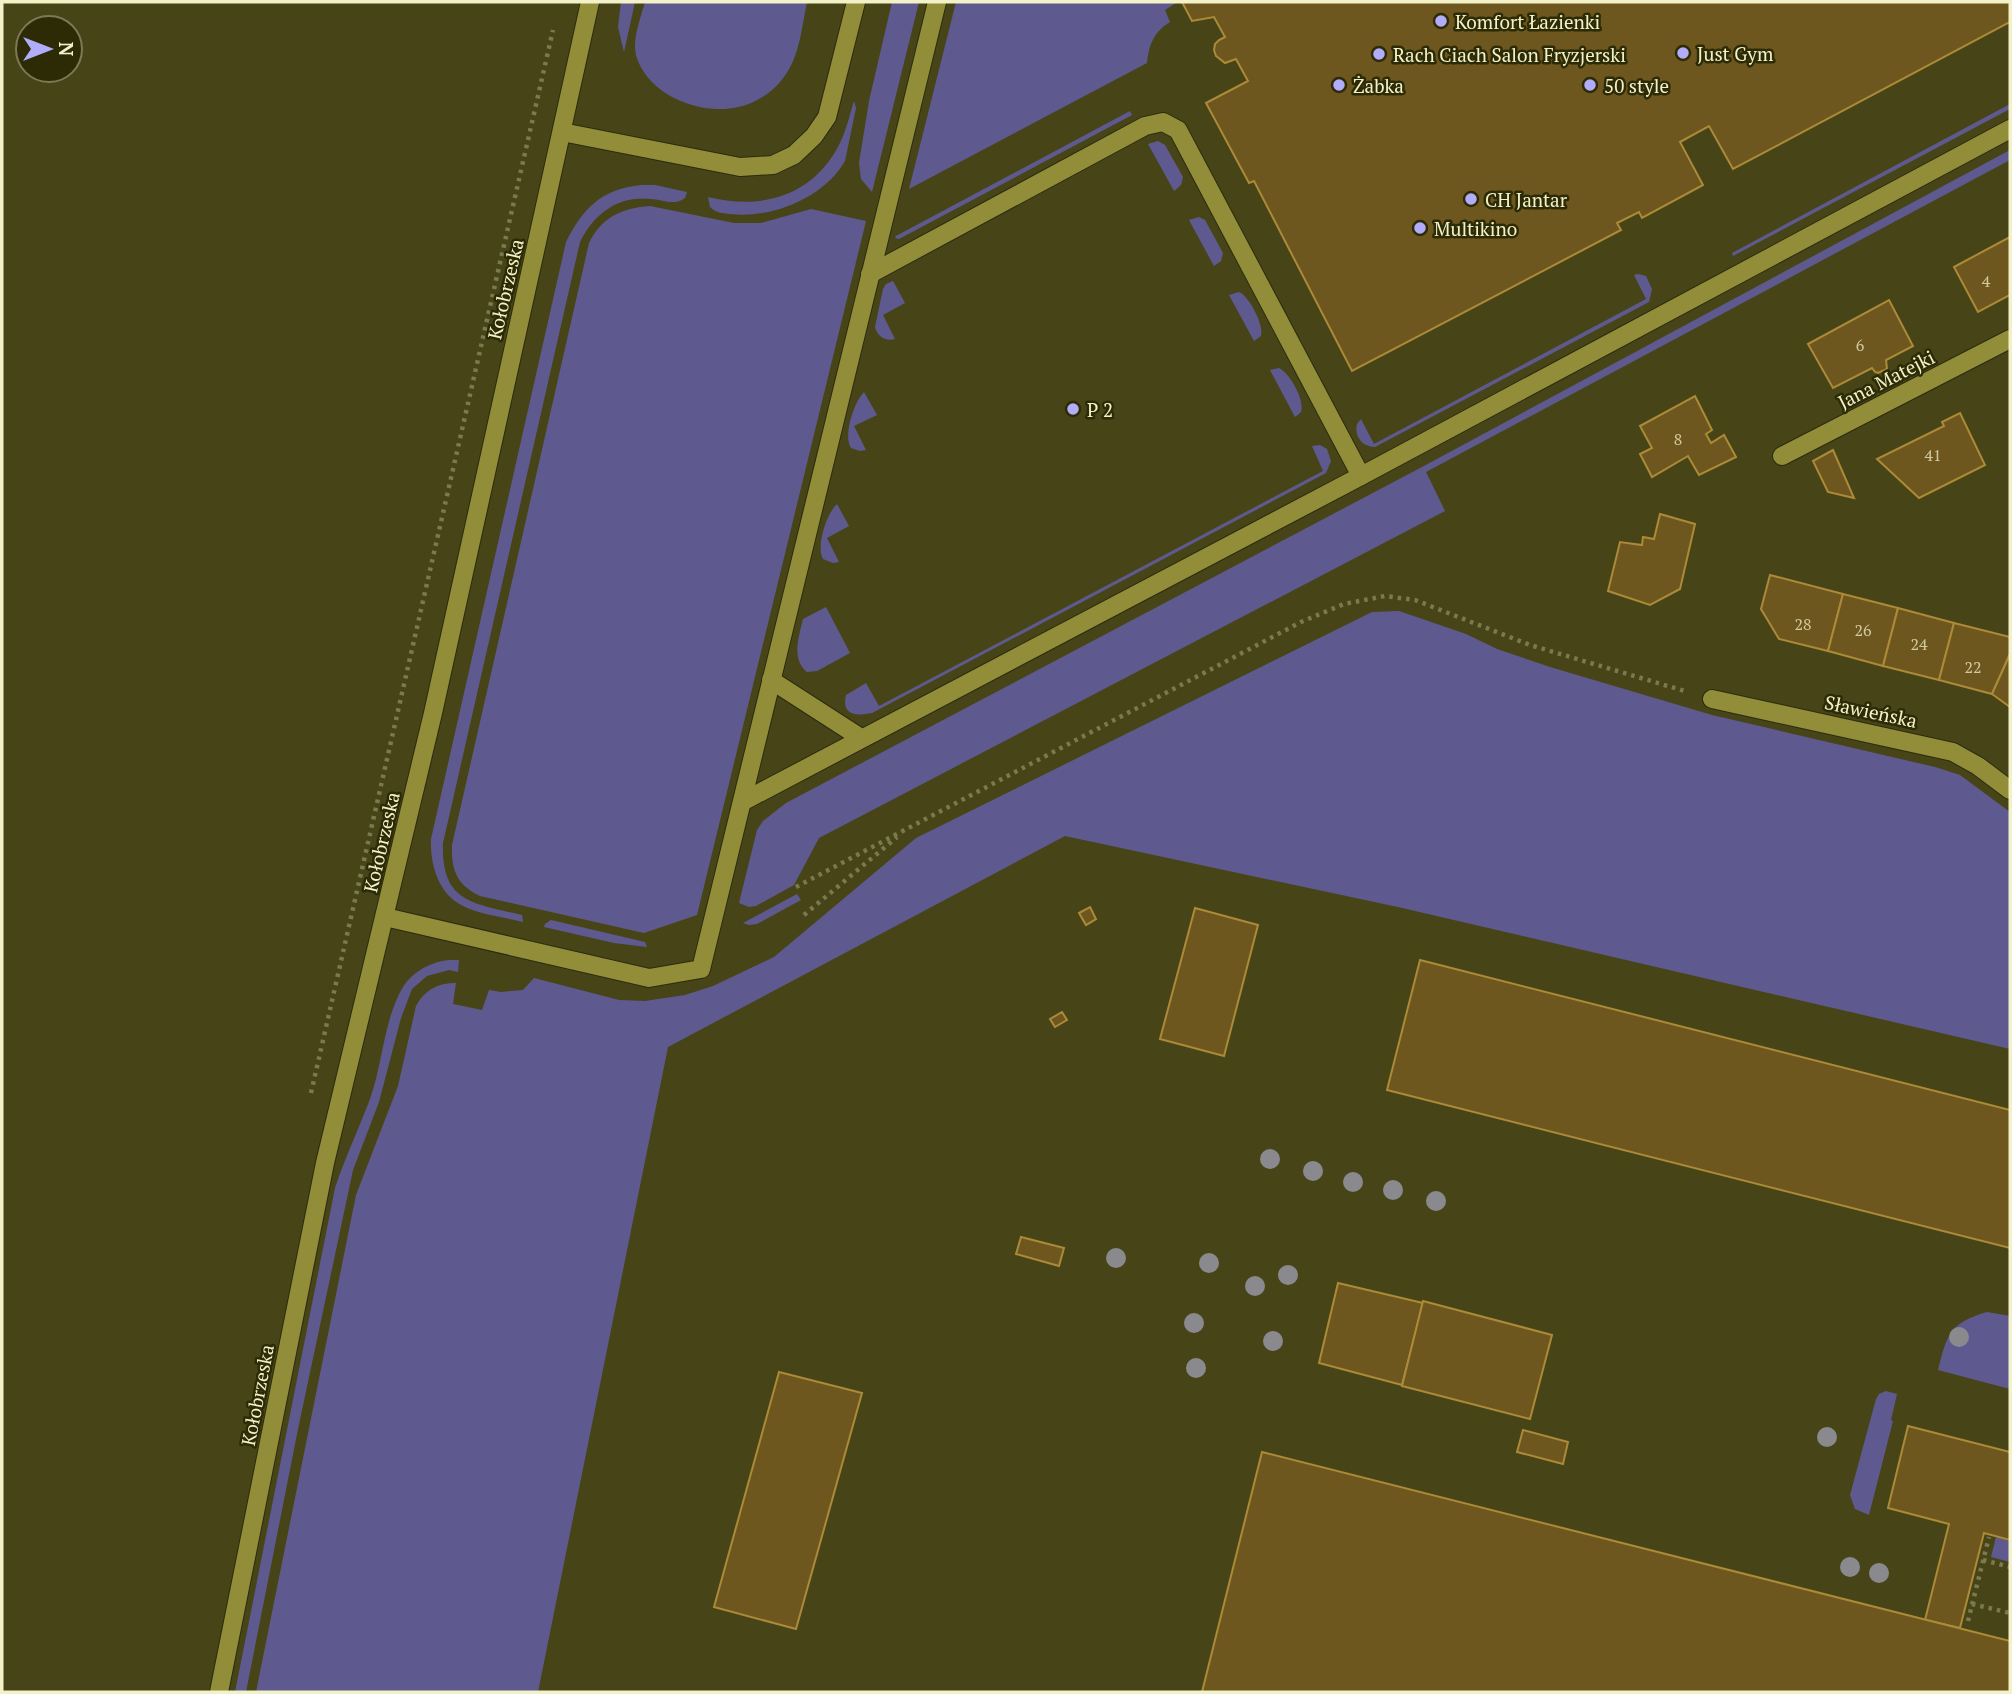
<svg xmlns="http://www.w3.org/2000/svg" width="2012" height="1694" viewBox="0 0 2012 1694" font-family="'PT Serif',serif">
  <rect width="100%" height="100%" fill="#474518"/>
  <g fill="#5e5a90">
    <path d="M 621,2 L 635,2 L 624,52 L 618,27 Z"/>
    <path d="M 645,2 L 807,2 C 802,25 800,54 786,74 C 776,90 756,104 738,107 C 700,116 647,95 636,55 C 632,39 641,17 645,2 Z"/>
    <path d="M 892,2 L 919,2 L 872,192 L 861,179 L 859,163 L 869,101 Z"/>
    <path d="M 956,2 L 1176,2 L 1176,3 L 1165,10 L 1170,22 C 1154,32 1149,44 1147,63 L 909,189 Z"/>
    <path d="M 854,101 L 856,108 L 845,161 C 824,198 771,219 730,214 C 722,213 716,213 710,207 L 708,197 C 760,210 811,197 838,147 C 846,132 849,117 854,101 Z"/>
    <path d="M 2010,104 L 2010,109 L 1733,256 L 1732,253 Z"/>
    <path d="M 1130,111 L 1132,115 L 899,239 L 895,238 L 896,236 Z"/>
    <path d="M 1158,141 L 1165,145 L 1183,177 L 1181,185 L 1174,191 L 1148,144 Z"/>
    <path d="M 2010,150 L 2010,160 L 1426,472 L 1445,511 L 819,838 L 794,885 L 756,906 L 749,907 L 739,903 L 757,830 L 763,821 L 786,803 L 1422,467 Z"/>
    <path d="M 641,185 L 655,185 L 687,192 L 685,198 C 674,206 664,200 652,199 C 619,195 594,213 580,242 L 443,843 C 441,903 473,903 522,915 L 523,922 C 504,917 481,915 463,906 C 438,894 430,864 431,839 L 566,242 C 583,208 602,189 641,185 Z"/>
    <path d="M 650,206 L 734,223 L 761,223 L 811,209 L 866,221 L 697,915 L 644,933 L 480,896 C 457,885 451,870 452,845 L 589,243 C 602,217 622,208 650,206 Z"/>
    <path d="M 1199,217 L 1205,220 L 1223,253 L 1221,261 L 1214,266 L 1189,220 Z"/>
    <path d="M 1638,274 L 1646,276 L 1652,289 L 1649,302 L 1375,447 C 1362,447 1354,436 1357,424 L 1361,419 L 1374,444 L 1646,299 L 1634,275 Z"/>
    <path d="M 893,281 L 905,303 L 883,315 L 895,339 C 886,342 877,336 875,327 L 883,289 L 886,284 Z"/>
    <path d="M 1239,292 C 1249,296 1264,325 1261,336 L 1254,341 L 1229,295 Z"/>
    <path d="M 1279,368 C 1290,373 1305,401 1301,412 L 1295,417 L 1270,370 Z"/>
    <path d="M 864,392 L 877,415 L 854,426 L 866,450 L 860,451 L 851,448 C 843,435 854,402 864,392 Z"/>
    <path d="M 1320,445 L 1327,449 L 1331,461 L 1326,473 L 872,713 C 857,716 841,716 846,695 L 866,683 L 879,706 L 1323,471 L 1312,446 Z"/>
    <path d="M 837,504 L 849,526 L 827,538 L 839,562 L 833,563 L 823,559 C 816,547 826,514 837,504 Z"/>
    <path d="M 826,607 L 850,653 L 817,671 L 807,672 C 791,659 799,636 803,619 Z"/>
    <path d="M 1399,611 L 1466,634 L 1497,649 L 1550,667 L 1712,715 L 1935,767 L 1960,775 L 2010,812 L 2010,1049 L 1398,907 L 1065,836 L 668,1047 L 538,1692 L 256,1692 L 356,1195 L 398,1086 L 416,1006 C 424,990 438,983 456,983 L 453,1004 L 482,1010 L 489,990 L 501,992 L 523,990 L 534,978 L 619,1000 L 645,1001 L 685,995 L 713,986 L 774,957 L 916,838 L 1372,612 Z"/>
    <path d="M 797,894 L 801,900 L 757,924 L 749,925 L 743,923 Z"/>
    <path d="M 551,920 L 645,942 L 647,947 L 614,943 L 544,927 L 545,924 Z"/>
    <path d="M 449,960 L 459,960 L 458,972 L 449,970 L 427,976 L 412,989 L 401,1018 L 379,1102 L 353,1170 L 298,1429 L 246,1692 L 235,1692 L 335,1188 C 345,1157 360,1127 371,1096 C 383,1061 384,1019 403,987 C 413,971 431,962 449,960 Z"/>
    <path d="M 1987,1312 L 2010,1316 L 2010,1389 L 1938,1370 C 1947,1335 1949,1323 1987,1312 Z"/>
    <path d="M 1886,1391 L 1897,1394 L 1891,1420 L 1893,1421 L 1869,1515 L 1855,1509 L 1850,1495 L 1876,1399 L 1879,1394 Z"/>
    <path d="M 1996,1537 L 2010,1541 L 2010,1562 L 1991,1557 Z"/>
  </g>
  <g fill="#6e571e" stroke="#ac8a38" stroke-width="2">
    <path d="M 1182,2 L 2010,2 L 2010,22 L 1733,169 L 1709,126 L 1680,142 L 1703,185 L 1642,218 L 1639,212 L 1617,223 L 1621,230 L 1352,371 L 1254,181 L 1249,183 L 1206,103 L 1248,81 L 1236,59 L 1225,63 L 1216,56 L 1214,50 L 1215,44 L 1219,40 L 1225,37 L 1214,17 L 1192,21 Z"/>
    <path d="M 2010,237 L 2010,295 L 1978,312 L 1954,267 Z"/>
    <path d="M 1889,300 L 1913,346 L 1886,360 L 1887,369 L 1878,373 L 1875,372 L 1872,368 L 1833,388 L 1808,344 Z"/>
    <path d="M 1695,396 L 1712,430 L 1706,434 L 1711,443 L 1724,435 L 1736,457 L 1699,475 L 1688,456 L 1652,477 L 1640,454 L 1652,448 L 1640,426 Z"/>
    <path d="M 1960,413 L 1985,465 L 1919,498 L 1877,459 L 1944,426 L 1942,422 Z"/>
    <path d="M 1833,450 L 1854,498 L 1828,492 L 1813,461 Z"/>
    <path d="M 1660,514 L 1695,524 L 1680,589 L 1650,605 L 1608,591 L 1620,542 L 1642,545 L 1643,537 L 1654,539 Z"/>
    <path d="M 1770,575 L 1843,594 L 1828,651 L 1779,639 L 1761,609 Z"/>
    <path d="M 1843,594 L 1898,608 L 1883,666 L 1828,651 Z"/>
    <path d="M 1898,608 L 1954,623 L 1939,680 L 1883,666 Z"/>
    <path d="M 1954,623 L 2010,637 L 2010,654 L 1992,694 L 1939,680 Z"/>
    <path d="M 2010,654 L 2010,707 L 1992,694 Z"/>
    <path d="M 1090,907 L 1096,919 L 1086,925 L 1079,913 Z"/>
    <path d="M 1195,908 L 1258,925 L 1224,1056 L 1160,1039 Z"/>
    <path d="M 1420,960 L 2010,1110 L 2010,1248 L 1387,1090 Z"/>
    <path d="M 1062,1012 L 1067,1020 L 1055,1027 L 1050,1019 Z"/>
    <path d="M 1021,1237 L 1064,1248 L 1059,1266 L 1016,1254 Z"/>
    <path d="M 1338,1283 L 1423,1303 L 1402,1385 L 1319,1363 Z"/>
    <path d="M 1423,1301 L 1552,1335 L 1530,1419 L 1402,1386 Z"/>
    <path d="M 779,1372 L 862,1393 L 796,1629 L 714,1607 Z"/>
    <path d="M 1908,1426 L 2010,1452 L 2010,1540 L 1984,1533 L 1960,1628 L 1925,1620 L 1949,1524 L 1888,1508 Z"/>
    <path d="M 1523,1430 L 1568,1442 L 1563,1464 L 1517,1452 Z"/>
    <path d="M 1262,1452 L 2010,1641 L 2010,1692 L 1202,1692 Z"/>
  </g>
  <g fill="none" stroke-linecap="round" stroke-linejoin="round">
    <defs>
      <g id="service">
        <path d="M 562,132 L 740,167 L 773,165 L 794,155 L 814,136 L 827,117 L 856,2"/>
        <path d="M 870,274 L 1145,126 L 1163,122 L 1178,130 L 1361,476"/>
        <path d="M 771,680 L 861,738"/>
        <path d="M 742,802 L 1361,476 L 2010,129"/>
        <path d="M 385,917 L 649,978 L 701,969 L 937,2"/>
      </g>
      <g id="minor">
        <path d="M 1782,456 L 2010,339"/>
        <path d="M 1712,699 L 1953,752 L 1978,766 L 2010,790"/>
        <path d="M 219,1692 L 325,1163 L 433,713 L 590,2"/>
      </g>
    </defs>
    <use href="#service" stroke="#2c2b10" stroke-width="20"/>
    <use href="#minor" stroke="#2c2b10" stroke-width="20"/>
    <g stroke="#7b7a4e" stroke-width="4.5" stroke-dasharray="3.5 5" stroke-linecap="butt">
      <path d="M 796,887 L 1301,622 L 1344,604 L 1385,596 L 1415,600 L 1530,645 L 1688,692"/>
      <path d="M 804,915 L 897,837"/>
      <path d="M 311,1093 L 553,30"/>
      <path d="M 1983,1560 L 2010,1567"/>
      <path d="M 1972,1604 L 2010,1613"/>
      <path d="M 1968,1621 L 1989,1537"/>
    </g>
    <use href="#service" stroke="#928d38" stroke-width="18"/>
    <use href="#minor" stroke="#928d38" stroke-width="18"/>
  </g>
  <g fill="#8a898e">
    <circle cx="1270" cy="1159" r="10"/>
    <circle cx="1313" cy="1171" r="10"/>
    <circle cx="1353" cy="1182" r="10"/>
    <circle cx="1393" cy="1190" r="10"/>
    <circle cx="1436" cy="1201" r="10"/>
    <circle cx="1116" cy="1258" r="10"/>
    <circle cx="1209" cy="1263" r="10"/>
    <circle cx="1288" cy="1275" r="10"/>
    <circle cx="1255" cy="1286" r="10"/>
    <circle cx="1194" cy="1323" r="10"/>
    <circle cx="1959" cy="1337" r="10"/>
    <circle cx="1273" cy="1341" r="10"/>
    <circle cx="1196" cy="1368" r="10"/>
    <circle cx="1827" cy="1437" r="10"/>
    <circle cx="1850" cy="1567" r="10"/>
    <circle cx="1879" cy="1573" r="10"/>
  </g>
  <g fill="#b1adfa" stroke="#2d2b06" stroke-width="2.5">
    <circle cx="1441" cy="21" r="7"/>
    <circle cx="1683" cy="53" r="7"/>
    <circle cx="1379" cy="54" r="7"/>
    <circle cx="1339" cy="85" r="7"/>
    <circle cx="1590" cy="85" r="7"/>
    <circle cx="1471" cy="199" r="7"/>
    <circle cx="1420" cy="228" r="7"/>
    <circle cx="1073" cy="409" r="7"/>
  </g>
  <g text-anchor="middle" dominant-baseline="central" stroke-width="5" stroke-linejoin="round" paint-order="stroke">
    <g font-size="16" fill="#d1ca9e">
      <text x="1986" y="281">4</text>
      <text x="1860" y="345">6</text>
      <text x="1678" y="439">8</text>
      <text x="1933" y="455">41</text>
      <text x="1803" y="624">28</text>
      <text x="1863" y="630">26</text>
      <text x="1919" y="644">24</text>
      <text x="1973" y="667">22</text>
    </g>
    <g font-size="19" fill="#f2f1c8" stroke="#2d2b06" text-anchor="start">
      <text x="1455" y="21">Komfort Łazienki</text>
      <text x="1697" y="53">Just Gym</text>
      <text x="1393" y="54">Rach Ciach Salon Fryzjerski</text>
      <text x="1353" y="85">Żabka</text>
      <text x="1604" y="85">50 style</text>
      <text x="1485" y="199">CH Jantar</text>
      <text x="1434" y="228">Multikino</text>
      <text x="1087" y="409">P 2</text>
    </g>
    <g font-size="19" fill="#f2f1c8" stroke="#2d2b06">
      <text transform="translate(505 289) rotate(-77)">Kołobrzeska</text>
      <text transform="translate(1886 379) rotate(-27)">Jana Matejki</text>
      <text transform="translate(1871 711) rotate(12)">Sławieńska</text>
      <text transform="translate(381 842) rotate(-77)">Kołobrzeska</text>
      <text transform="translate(257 1395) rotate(-79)">Kołobrzeska</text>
    </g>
  </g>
  <rect width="2012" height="1694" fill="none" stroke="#f2f1c8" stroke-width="7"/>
  <g transform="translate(49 49) rotate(90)"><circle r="33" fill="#2d2b06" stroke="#7c7a54" stroke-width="2"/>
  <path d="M0-5L12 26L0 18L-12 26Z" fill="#b1adfa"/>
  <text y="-10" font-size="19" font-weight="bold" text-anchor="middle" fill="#f2f1c8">N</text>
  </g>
</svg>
